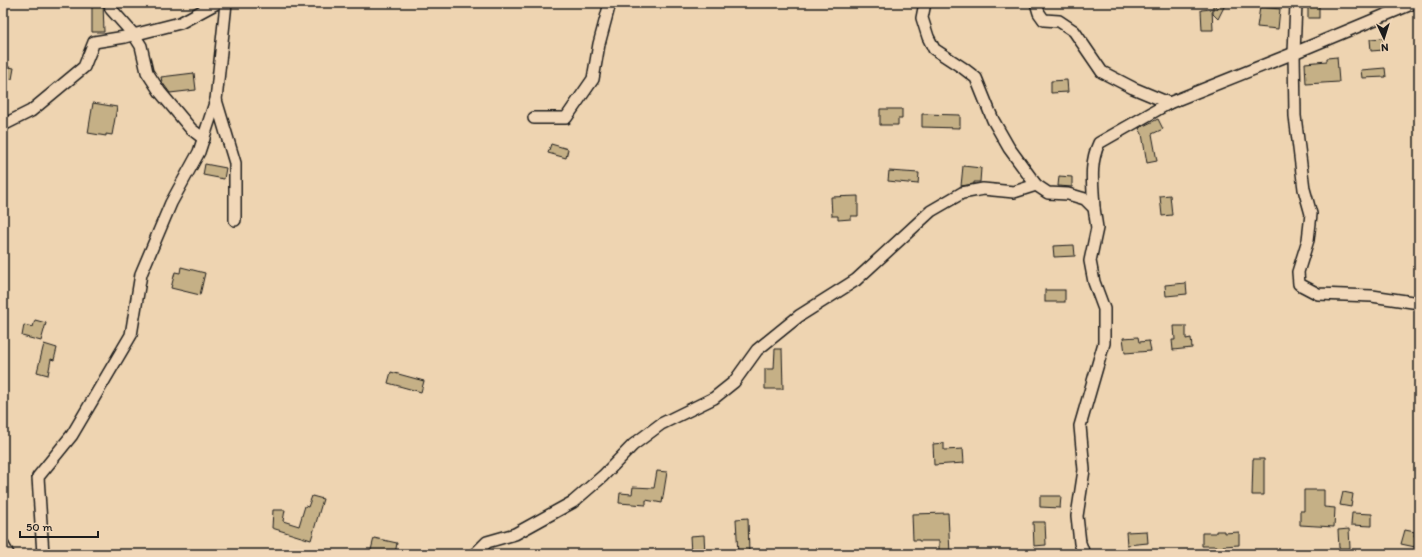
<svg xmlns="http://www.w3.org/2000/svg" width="1422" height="557" viewBox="0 0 1422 557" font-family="Itim,sans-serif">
  <rect width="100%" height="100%" fill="#eed4b1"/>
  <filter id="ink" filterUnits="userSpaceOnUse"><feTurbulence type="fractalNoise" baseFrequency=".025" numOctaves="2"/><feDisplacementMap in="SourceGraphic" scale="8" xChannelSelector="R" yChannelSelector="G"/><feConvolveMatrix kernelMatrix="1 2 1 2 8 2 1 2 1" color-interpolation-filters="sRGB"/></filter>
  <g filter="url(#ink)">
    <g fill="#c5b086" stroke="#1c1c1c">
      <path d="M 92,3 L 103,3 L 104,32 L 92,32 Z"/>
      <path d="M 1213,4 L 1217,8 L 1225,5 L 1218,19 L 1213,14 Z"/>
      <rect x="1308" y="5" width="11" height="13"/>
      <path d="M 1260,7 L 1280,9 L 1278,29 L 1257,27 Z"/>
      <path d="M 1212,9 L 1213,30 L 1202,30 L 1201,10 Z"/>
      <path d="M 1383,38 L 1384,50 L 1371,51 L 1370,39 Z"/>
      <path d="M 1337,57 L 1339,82 L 1306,84 L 1305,63 L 1327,61 L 1327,58 Z"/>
      <path d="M 3,66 L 14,68 L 12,79 L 3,78 Z"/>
      <path d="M 1385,68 L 1386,77 L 1362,78 L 1361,70 Z"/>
      <path d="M 194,73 L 196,90 L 170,93 L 162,82 L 161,77 Z"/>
      <path d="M 1067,80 L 1068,92 L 1051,93 L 1051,81 Z"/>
      <path d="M 93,103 L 117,107 L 112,135 L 106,134 L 106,136 L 88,133 Z"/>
      <path d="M 880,109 L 902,109 L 902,119 L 898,119 L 898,125 L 880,125 Z"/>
      <path d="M 922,114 L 960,115 L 960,128 L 922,127 Z"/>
      <path d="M 1158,119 L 1163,129 L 1152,134 L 1157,161 L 1147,163 L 1142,134 L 1139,128 Z"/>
      <path d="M 551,144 L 568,149 L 566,158 L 548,153 Z"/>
      <path d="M 205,164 L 226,168 L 224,179 L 203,175 Z"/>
      <path d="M 963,166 L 981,168 L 980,182 L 974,182 L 974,184 L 961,186 Z"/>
      <path d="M 889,171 L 919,173 L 918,184 L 888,181 Z"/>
      <path d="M 1059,176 L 1072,177 L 1072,187 L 1058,186 Z"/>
      <path d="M 1170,195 L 1172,215 L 1162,216 L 1160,196 Z"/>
      <path d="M 858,196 L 858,216 L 851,216 L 851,219 L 838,220 L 838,216 L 832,216 L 831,197 Z"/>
      <path d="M 1074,245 L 1075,256 L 1054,257 L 1053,246 Z"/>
      <path d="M 181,267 L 205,273 L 200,295 L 171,288 L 175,272 L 180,273 Z"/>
      <path d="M 1186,283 L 1187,294 L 1166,296 L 1165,285 Z"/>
      <rect x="1045" y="290" width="20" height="12"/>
      <path d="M 35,320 L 46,323 L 41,341 L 22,336 L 24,325 L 33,327 Z"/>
      <path d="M 1174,326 L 1186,326 L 1186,339 L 1191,338 L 1192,348 L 1173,350 L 1172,340 L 1175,340 Z"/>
      <path d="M 1138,337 L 1139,342 L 1149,341 L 1151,351 L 1125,353 L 1123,338 Z"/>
      <path d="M 44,344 L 57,348 L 54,360 L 51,359 L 48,375 L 37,372 Z"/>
      <path d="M 775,349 L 782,349 L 783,389 L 765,389 L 765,369 L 774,369 Z"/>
      <path d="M 391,372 L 424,381 L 421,392 L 388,383 Z"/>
      <path d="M 944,443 L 944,450 L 963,449 L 964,463 L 934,465 L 933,444 Z"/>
      <path d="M 1253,459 L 1264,459 L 1264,495 L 1252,495 Z"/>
      <path d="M 657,471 L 667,472 L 662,503 L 646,500 L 646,505 L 619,503 L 620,493 L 632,494 L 633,487 L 654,488 Z"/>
      <path d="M 1304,490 L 1324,490 L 1324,507 L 1335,508 L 1334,527 L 1300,525 L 1300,511 L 1304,511 Z"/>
      <path d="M 1343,492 L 1353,494 L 1351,507 L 1340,505 Z"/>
      <path d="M 312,496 L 323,499 L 311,540 L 272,528 L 273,510 L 285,510 L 283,521 L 299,526 L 305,506 L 308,507 Z"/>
      <path d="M 1040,496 L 1061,496 L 1060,508 L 1040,507 Z"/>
      <path d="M 948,513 L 950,554 L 939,554 L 939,541 L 919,541 L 919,540 L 913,540 L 912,514 Z"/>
      <path d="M 1352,513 L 1372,514 L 1372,526 L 1351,525 Z"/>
      <path d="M 748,518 L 749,554 L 738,554 L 736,519 Z"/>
      <path d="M 1033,522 L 1045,522 L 1046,545 L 1034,546 Z"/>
      <path d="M 1349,529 L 1350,548 L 1339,548 L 1338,530 Z"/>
      <path d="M 1405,530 L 1415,532 L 1414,536 L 1417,536 L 1415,547 L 1401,544 Z"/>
      <path d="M 1147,531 L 1148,543 L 1127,545 L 1126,532 Z"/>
      <path d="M 1216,531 L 1224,531 L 1224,533 L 1239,532 L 1239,545 L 1223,546 L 1223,554 L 1217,554 L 1217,546 L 1202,546 L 1202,533 L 1216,533 Z"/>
      <path d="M 704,535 L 705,554 L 691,554 L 690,536 Z"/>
      <path d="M 374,538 L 397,543 L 395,554 L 370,554 Z"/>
    </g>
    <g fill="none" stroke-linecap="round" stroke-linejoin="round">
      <defs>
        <g id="minor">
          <path d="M 110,3 L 111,9 L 134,35 L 141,46 L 147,72 L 160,92 L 191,129 L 204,139"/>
          <path d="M 925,3 L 922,18 L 928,37 L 934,49 L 963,68 L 976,78 L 993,120 L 1009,148 L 1036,185 L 1048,193 L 1068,194 L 1085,199 L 1094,208 L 1097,228 L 1090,261 L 1094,282 L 1104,309 L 1104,343 L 1080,426 L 1084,470 L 1077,516 L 1080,543 L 1084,554"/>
          <path d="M 1036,3 L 1039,13 L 1044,20 L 1059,21 L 1074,31 L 1102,72 L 1133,88 L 1169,103"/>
          <path d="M 1296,3 L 1294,53 L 1295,116 L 1304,189 L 1311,214 L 1308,240 L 1298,272 L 1299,284 L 1318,294 L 1372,296 L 1419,303"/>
          <path d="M 216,100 L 235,163 L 235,220"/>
          <path d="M 534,118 L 566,118 L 593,79 L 599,44 L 610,3"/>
          <path d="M 3,125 L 31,111 L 84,67 L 94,42 L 125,37 L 180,23 L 217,3"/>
          <path d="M 1094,208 C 1093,186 1089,164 1099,143 L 1169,103 L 1294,53 L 1414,3"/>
          <path d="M 3,545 L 8,554"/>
          <path d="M 43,554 L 38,477 L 72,435 L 131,335 L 141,274 L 171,203 L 199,152 L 216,100 L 226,3"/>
          <path d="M 475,554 L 487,542 L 515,534 L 573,502 L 603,476 L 633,445 L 661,424 L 714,398 L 734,382 L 757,350 L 799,316 L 856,280 L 931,211 L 962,193 L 983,189 L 1014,192 L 1036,185"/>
        </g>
      </defs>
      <use href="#minor" stroke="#1c1c1c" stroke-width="14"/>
      <use href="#minor" stroke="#f1d7b8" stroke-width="11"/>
    </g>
  </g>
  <rect width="1422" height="557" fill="none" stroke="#f1d7b8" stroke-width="16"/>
  <rect x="8" y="8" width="1406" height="541" fill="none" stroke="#1c1c1c" stroke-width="1.5" filter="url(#ink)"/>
  <g transform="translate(1384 38) rotate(176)" stroke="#f1d7b8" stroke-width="3" paint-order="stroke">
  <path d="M0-3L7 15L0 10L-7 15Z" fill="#1c1c1c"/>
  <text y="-6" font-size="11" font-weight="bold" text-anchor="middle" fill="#1c1c1c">N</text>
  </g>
  <path d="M20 531v6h78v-6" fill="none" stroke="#1c1c1c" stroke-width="2"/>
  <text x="26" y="531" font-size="12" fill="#1c1c1c" stroke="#f1d7b8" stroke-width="3" paint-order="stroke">50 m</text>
</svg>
